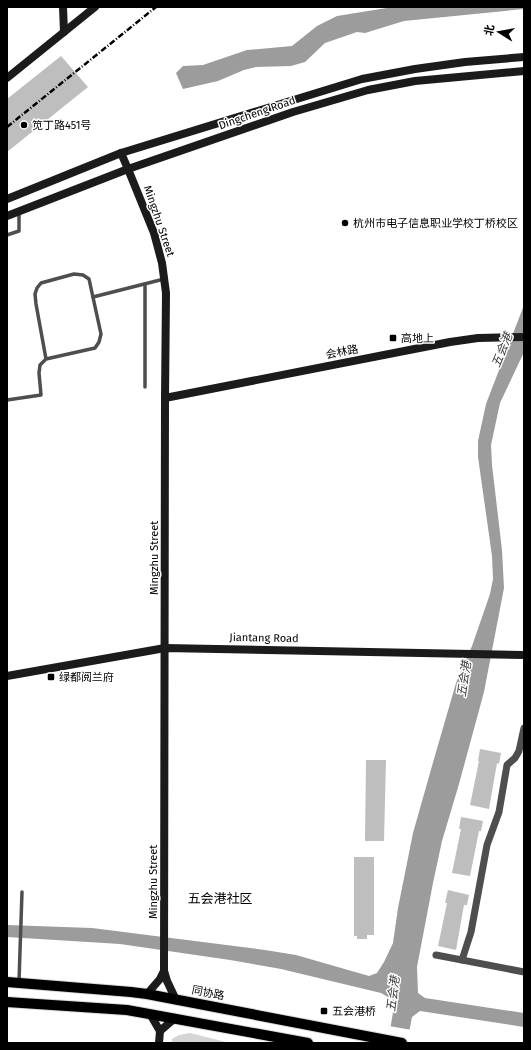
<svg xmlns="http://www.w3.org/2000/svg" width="531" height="1050" viewBox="0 0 531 1050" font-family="'Fira Sans','Noto Sans SC',sans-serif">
  <rect width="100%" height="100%" fill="#fff"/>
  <path fill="#d5d5d5" d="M 190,1033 L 230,1043 L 172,1043 L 172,1039 L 179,1035 Z"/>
  <g fill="#9c9c9c">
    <path d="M 393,7 L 524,7 L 524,9 L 404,21 L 365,33 L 357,32 L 325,43 L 305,62 L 291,66 L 256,67 L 244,70 L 218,81 L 183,89 L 176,73 L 183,66 L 203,65 L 247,50 L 292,46 L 317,26 L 337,16 Z"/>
    <path d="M 524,305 L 524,352 L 500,403 L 491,445 L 492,465 L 502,550 L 504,588 L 484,692 L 459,784 L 442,841 L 433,883 L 417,967 L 418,993 L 425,998 L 524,1013 L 524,1027 L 420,1011 L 412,1017 L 407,1043 L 388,1043 L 393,1012 L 393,1000 L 381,993 L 281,969 L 230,960 L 120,944 L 7,937 L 7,925 L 92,928 L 265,950 L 296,955 L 369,976 L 377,973 L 384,962 L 393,943 L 398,908 L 413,833 L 434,759 L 456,683 L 472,646 L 490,594 L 493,579 L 492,556 L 478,457 L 478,441 L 486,404 Z"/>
  </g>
  <path fill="#fff" d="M 389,1026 L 412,1030 L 409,1043 L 386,1043 Z"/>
  <g fill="#bebebe">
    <path d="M 61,56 L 88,87 L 7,152 L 7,99 Z"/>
    <path d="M 480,749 L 501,753 L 499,764 L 497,763 L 489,809 L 470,805 L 479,761 L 478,761 Z"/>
    <path d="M 366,760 L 386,760 L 384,841 L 365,841 Z"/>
    <path d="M 461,817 L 483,821 L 481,831 L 479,831 L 470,876 L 452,873 L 461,829 L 459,829 Z"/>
    <path d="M 354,857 L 374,857 L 374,935 L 367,935 L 367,939 L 357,939 L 357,936 L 354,936 Z"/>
    <path d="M 448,890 L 469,895 L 467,905 L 464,905 L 456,950 L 438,946 L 447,903 L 445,903 Z"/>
  </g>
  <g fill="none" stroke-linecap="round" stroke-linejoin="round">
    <defs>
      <g id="primary">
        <path d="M 7,982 L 131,992 L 147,994 L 402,1043"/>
        <path d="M 7,1002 L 127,1010 L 308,1043"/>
      </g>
    </defs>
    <use href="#primary" stroke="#dbdbdb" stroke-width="12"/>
    <g stroke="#4e4e4e" stroke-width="3.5">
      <path d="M 7,235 L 19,231 L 19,211"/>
      <path d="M 93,297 L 164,279"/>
      <path d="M 145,387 L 145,284"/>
      <path d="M 7,400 L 41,395 L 39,373 L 40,365 L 46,359 L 95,348 L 99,342 L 101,334 L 89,279 L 83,275 L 74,274 L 41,283 L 37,288 L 35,294 L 36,304 L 46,359"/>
      <path d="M 19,981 L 22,892"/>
    </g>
    <g stroke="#4e4e4e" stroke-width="7">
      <path d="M 436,955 L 524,972"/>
      <path d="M 462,960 L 471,932 L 487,845 L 499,812 L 507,765 L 515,758 L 519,751 L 524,728"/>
    </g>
    <g stroke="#1b1b1b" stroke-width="8">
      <path d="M 63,7 L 64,32"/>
      <path d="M 7,78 L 95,7"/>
      <path d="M 121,153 L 128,169 L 154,233 L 162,263 L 166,293 L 165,398 L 164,971 L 167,981 L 176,1000"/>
      <path d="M 7,199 L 121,153 L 362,79 L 415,69 L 465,62 L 524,57"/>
      <path d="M 7,216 L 128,169 L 293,112 L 368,90 L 415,81 L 524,71"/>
      <path d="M 165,398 L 450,342 L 478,338 L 524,337"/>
      <path d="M 7,676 L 165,648 L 524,655"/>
      <path d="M 147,994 L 160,979 L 164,971"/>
      <path d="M 150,1014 L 160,1031 L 159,1043"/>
      <path d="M 160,1031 L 175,1018"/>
    </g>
    <use href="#primary" stroke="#000" stroke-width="10"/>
    <path stroke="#000" stroke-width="2.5" stroke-dasharray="6 2 1 2" stroke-linecap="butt" d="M 7,127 L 156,7"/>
  </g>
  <g fill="#000" stroke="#fff" stroke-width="1.5">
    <circle cx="24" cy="125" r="4"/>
    <circle cx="345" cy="223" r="4"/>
    <rect x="389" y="334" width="8" height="8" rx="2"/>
    <rect x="47" y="673" width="8" height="8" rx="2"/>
    <rect x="320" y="1007" width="8" height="8" rx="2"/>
  </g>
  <g text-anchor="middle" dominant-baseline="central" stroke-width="3" stroke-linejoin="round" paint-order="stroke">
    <g font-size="11" fill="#000" stroke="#fff">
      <text transform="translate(257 113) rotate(-19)">Dingcheng Road</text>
      <text transform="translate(159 221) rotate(71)">Mingzhu Street</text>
      <text transform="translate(342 352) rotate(-11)">会林路</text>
      <text transform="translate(154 558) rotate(-90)">Mingzhu Street</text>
      <text transform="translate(264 638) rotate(1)">Jiantang Road</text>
      <text transform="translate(153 882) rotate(-90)">Mingzhu Street</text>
      <text transform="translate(208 993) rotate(11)">同协路</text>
    </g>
    <g font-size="11" fill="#000" stroke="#fff" text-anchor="start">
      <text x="32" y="125">笕丁路451号</text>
      <text x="353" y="223">杭州市电子信息职业学校丁桥校区</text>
      <text x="401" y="338">高地上</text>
      <text x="59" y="677">绿都阅兰府</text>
      <text x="332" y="1011">五会港桥</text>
    </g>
    <g font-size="12" font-style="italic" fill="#3d3d3d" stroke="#fff">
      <text transform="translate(502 350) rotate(-68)">五会港</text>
      <text transform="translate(464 679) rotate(-81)">五会港</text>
      <text transform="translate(393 994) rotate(-83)">五会港</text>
    </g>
    <g font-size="13" fill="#000" stroke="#fff">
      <text x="220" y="898">五会港社区</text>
    </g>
  </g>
  <rect width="531" height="1050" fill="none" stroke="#000000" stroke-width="16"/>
  <g transform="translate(499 32) rotate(281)" stroke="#ffffff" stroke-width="3" paint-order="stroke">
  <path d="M0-3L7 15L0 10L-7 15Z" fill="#000000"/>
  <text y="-6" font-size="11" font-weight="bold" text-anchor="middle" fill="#000000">北</text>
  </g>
</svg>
